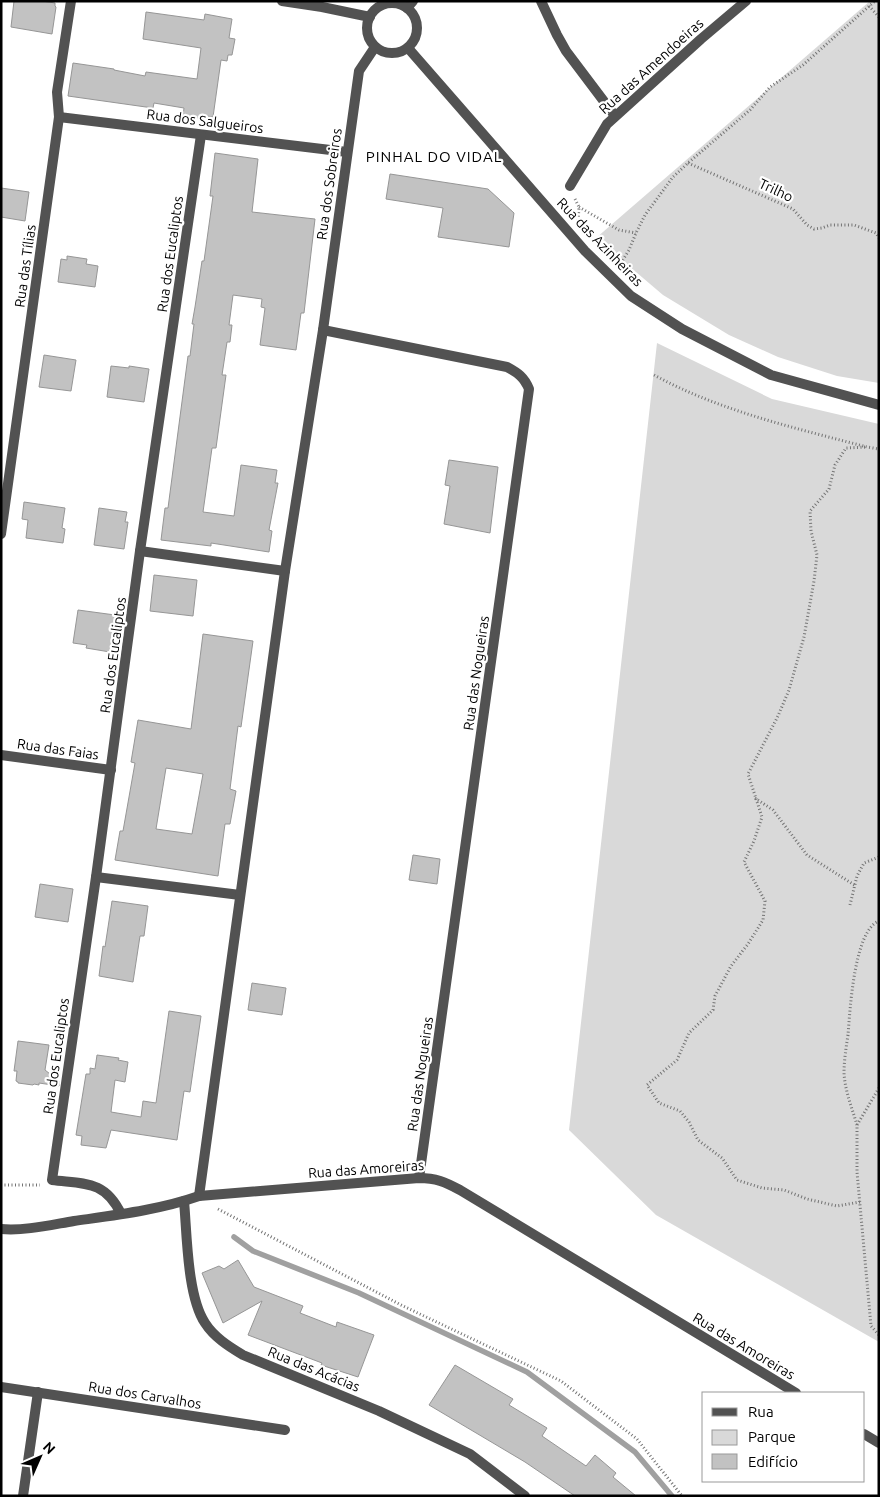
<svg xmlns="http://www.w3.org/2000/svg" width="880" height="1497" viewBox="0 0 880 1497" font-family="Ubuntu,sans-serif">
  <rect width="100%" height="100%" fill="#fff"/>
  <g fill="#d9d9d9">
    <path d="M 870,1 L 879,1 L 879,383 L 837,376 L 778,357 L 729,335 L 663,295 L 596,238 Z"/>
    <path d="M 657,343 L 772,399 L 879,424 L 879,1342 L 656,1215 L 569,1130 Z"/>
  </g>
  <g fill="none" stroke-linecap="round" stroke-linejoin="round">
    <path stroke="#a0a0a0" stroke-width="5.5" d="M 234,1237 L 253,1251 L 359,1293 L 527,1372 L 635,1452 L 672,1496"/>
  </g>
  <g fill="#c2c2c2" stroke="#969696" fill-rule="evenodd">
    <path d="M 14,1 L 42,1 L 55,3 L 55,6 L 56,7 L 52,34 L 11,27 Z"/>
    <path d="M 146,12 L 204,20 L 205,14 L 232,19 L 229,38 L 235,39 L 232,55 L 228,55 L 227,61 L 221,60 L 213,117 L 200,115 L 199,118 L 183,116 L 184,108 L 154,103 L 153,108 L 68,96 L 73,63 L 114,69 L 114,70 L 145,76 L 146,72 L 197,79 L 201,48 L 143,39 Z"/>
    <path d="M 215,153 L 258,159 L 252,212 L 315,219 L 304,313 L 301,313 L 296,350 L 260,345 L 265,308 L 261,307 L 262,299 L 233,295 L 229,325 L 232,325 L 230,342 L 227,342 L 222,375 L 226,375 L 216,448 L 212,448 L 203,512 L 234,516 L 241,465 L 277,470 L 275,483 L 278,483 L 269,530 L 272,531 L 269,552 L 211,543 L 211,546 L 161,540 L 165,508 L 168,508 L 188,356 L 190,356 L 194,324 L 192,324 L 195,307 L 202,261 L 204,261 L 213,196 L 210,196 Z"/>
    <path d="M 390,174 L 488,189 L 514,213 L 509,247 L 438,237 L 443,208 L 386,199 Z"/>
    <path d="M 1,188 L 29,192 L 25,221 L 1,217 Z"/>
    <path d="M 67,256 L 87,259 L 86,264 L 98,266 L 95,287 L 58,282 L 61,259 L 67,260 Z"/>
    <path d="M 44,355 L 76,360 L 71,391 L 39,387 Z"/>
    <path d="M 111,366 L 129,368 L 129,366 L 149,369 L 144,402 L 107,397 Z"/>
    <path d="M 449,460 L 498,467 L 490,533 L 444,524 L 450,486 L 445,485 Z"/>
    <path d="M 24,502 L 65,508 L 62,528 L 65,529 L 63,543 L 26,538 L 28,520 L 22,519 Z"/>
    <path d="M 99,508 L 127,512 L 125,522 L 128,522 L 124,549 L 94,545 Z"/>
    <path d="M 154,575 L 197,580 L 193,616 L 150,611 Z"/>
    <path d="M 78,610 L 115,615 L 110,652 L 86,648 L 87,645 L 73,643 Z"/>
    <path d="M 203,634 L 253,641 L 241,727 L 238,726 L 230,789 L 236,791 L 230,824 L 225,824 L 218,876 L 115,860 L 120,831 L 123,831 L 135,763 L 131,762 L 138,720 L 191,729 ZM 166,768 L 203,774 L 192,834 L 156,829 Z"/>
    <path d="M 413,855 L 440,859 L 437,884 L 409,880 Z"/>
    <path d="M 40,884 L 73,889 L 68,922 L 35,917 Z"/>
    <path d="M 112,901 L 148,906 L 144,936 L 140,936 L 133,982 L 99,976 L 103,946 L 105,947 Z"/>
    <path d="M 252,983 L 286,988 L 282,1015 L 248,1010 Z"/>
    <path d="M 169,1011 L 201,1016 L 190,1092 L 184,1091 L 177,1140 L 111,1130 L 106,1148 L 81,1145 L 82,1136 L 76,1135 L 86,1074 L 90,1074 L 90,1068 L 95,1069 L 97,1055 L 119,1058 L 118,1060 L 128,1062 L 125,1082 L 115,1080 L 111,1112 L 141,1117 L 143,1101 L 156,1103 Z"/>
    <path d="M 18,1041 L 49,1045 L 45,1070 L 59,1081 L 59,1086 L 39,1083 L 39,1085 L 34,1084 L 33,1085 L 18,1083 L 18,1082 L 16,1081 L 17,1071 L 14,1071 Z"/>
    <path d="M 238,1260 L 254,1287 L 303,1306 L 300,1313 L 336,1327 L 337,1322 L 374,1335 L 358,1377 L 321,1365 L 322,1363 L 248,1335 L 262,1301 L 223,1323 L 202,1273 L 219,1266 L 224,1269 Z"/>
    <path d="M 455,1365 L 513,1399 L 509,1405 L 547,1428 L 542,1436 L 586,1466 L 595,1455 L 616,1473 L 613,1477 L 636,1496 L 575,1496 L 525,1462 L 429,1405 Z"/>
  </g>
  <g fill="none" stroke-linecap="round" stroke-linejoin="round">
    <g stroke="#747474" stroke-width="3" stroke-dasharray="1 2.5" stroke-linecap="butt">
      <path d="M 869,6 L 879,17"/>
      <path d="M 688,163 L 793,209 L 807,225 L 814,229 L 822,228 L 830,225 L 854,225 L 876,233 L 879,238"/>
      <path d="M 575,199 L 579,207 L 578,222"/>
      <path d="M 579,207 L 619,230 L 636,233"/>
      <path d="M 619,266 L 629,250 L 636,233 L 645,215 L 673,177 L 688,163 L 750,110 L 770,87 L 803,65 L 875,1"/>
      <path d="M 654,375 C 720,411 795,428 867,447 L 879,449"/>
      <path d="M 755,798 L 773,810 L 807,855 L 856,886"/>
      <path d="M 850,905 L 857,876 L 864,863 L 879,857"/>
      <path d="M 879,1088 L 857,1125 L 857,1172 L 871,1326 L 879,1335"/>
      <path d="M 857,1125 C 852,1108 845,1091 844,1073 C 844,1061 846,1048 848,1035 C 850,1011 854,930 879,921"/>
      <path d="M 1,1185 L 40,1185"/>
      <path d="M 860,1202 L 837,1206 L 807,1199 L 784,1190 L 762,1188 L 737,1180 L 722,1158 L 698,1140 L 689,1122 L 680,1111 L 659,1103 L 647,1085 L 677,1060 L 689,1033 L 713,1010 L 715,996 L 731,966 L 748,944 L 763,920 L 765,901 L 744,862 L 754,841 L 762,817 L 748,774 L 778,716 L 789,690 L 804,637 L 814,581 L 817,555 L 811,531 L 810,511 L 829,489 L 835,465 L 846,448 L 867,447"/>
      <path d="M 218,1209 L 403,1306 L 561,1381 L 637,1439 L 682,1496"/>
    </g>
    <g stroke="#525252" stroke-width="10">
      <path d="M 541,1 L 557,35 L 566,51 L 615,116"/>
      <path d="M 407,8 L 413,1"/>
      <path d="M 59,117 L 347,152"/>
      <path d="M 570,186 L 607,124 L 701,39 L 746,1"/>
      <path d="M 323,330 L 507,367 C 518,373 524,377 529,389 L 419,1178"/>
      <path d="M 1,534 L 59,117 L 57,92 L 71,1"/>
      <path d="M 140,551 L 285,571"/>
      <path d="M 1,755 L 111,770"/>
      <path d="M 96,877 L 240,895"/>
      <path d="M 199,1196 L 285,571 L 323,330 L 359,71 L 375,47"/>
      <path d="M 184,1201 C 187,1233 187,1296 205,1323 C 214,1337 228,1346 243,1355 L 379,1411 L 470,1454 L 525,1496"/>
      <path d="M 121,1214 C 105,1180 84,1184 52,1180 L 96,877 L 140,551 L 201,135"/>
      <path d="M 1,1229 C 25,1231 50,1225 74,1221 C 116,1215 159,1210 199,1196 L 419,1178 C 436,1178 445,1182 460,1190 L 796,1393"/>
      <path d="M 1,1387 L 285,1430"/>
      <path d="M 864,1434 L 879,1443"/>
      <path d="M 23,1496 L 38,1392"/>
    </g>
    <g stroke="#525252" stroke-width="10">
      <path d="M 282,1 L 322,7 L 370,17"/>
      <circle cx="392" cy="28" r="25"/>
      <path d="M 408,48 L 585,251 L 631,296 L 682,329 L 771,375 L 879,405"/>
    </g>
  </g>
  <g text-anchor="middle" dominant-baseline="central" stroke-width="4.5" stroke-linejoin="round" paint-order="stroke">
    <g font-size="14" fill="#000" stroke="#fff">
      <text transform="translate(651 66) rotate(-42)">Rua das Amendoeiras</text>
      <text transform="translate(205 121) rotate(7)">Rua dos Salgueiros</text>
      <text transform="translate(329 184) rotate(-82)">Rua dos Sobreiros</text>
      <text transform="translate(776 190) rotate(25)">Trilho</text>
      <text transform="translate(600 242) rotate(46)">Rua das Azinheiras</text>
      <text transform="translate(170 254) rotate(-82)">Rua dos Eucaliptos</text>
      <text transform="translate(25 266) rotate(-82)">Rua das Tílias</text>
      <text transform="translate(113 655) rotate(-82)">Rua dos Eucaliptos</text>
      <text transform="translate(476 673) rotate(-82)">Rua das Nogueiras</text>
      <text transform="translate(58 749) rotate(8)">Rua das Faias</text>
      <text transform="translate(56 1056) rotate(-82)">Rua dos Eucaliptos</text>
      <text transform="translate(420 1074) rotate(-82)">Rua das Nogueiras</text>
      <text transform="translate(366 1169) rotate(-4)">Rua das Amoreiras</text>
      <text transform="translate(744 1346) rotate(31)">Rua das Amoreiras</text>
      <text transform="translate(314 1369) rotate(22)">Rua das Acácias</text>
      <text transform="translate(145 1395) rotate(9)">Rua dos Carvalhos</text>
    </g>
    <g font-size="15" letter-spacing="1" fill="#000" stroke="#fff">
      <text x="434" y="156">PINHAL DO VIDAL</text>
    </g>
  </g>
  <rect width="880" height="1497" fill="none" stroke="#000000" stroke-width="5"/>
  <rect x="702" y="1392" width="162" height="90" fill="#ffffff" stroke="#999999"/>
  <rect x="712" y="1408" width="25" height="8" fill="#525252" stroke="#999999"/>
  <text x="748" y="1417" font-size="15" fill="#000000">Rua</text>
  <rect x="712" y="1430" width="25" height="15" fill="#d9d9d9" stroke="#999999"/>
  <text x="748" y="1442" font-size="15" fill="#000000">Parque</text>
  <rect x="712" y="1454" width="25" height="15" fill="#c2c2c2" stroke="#999999"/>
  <text x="748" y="1467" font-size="15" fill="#000000">Edifício</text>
  <g transform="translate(40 1457) rotate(45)" stroke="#ffffff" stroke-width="4" paint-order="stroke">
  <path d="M0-4L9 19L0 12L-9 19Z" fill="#000000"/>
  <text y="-8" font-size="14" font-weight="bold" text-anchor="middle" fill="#000000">N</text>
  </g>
</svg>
